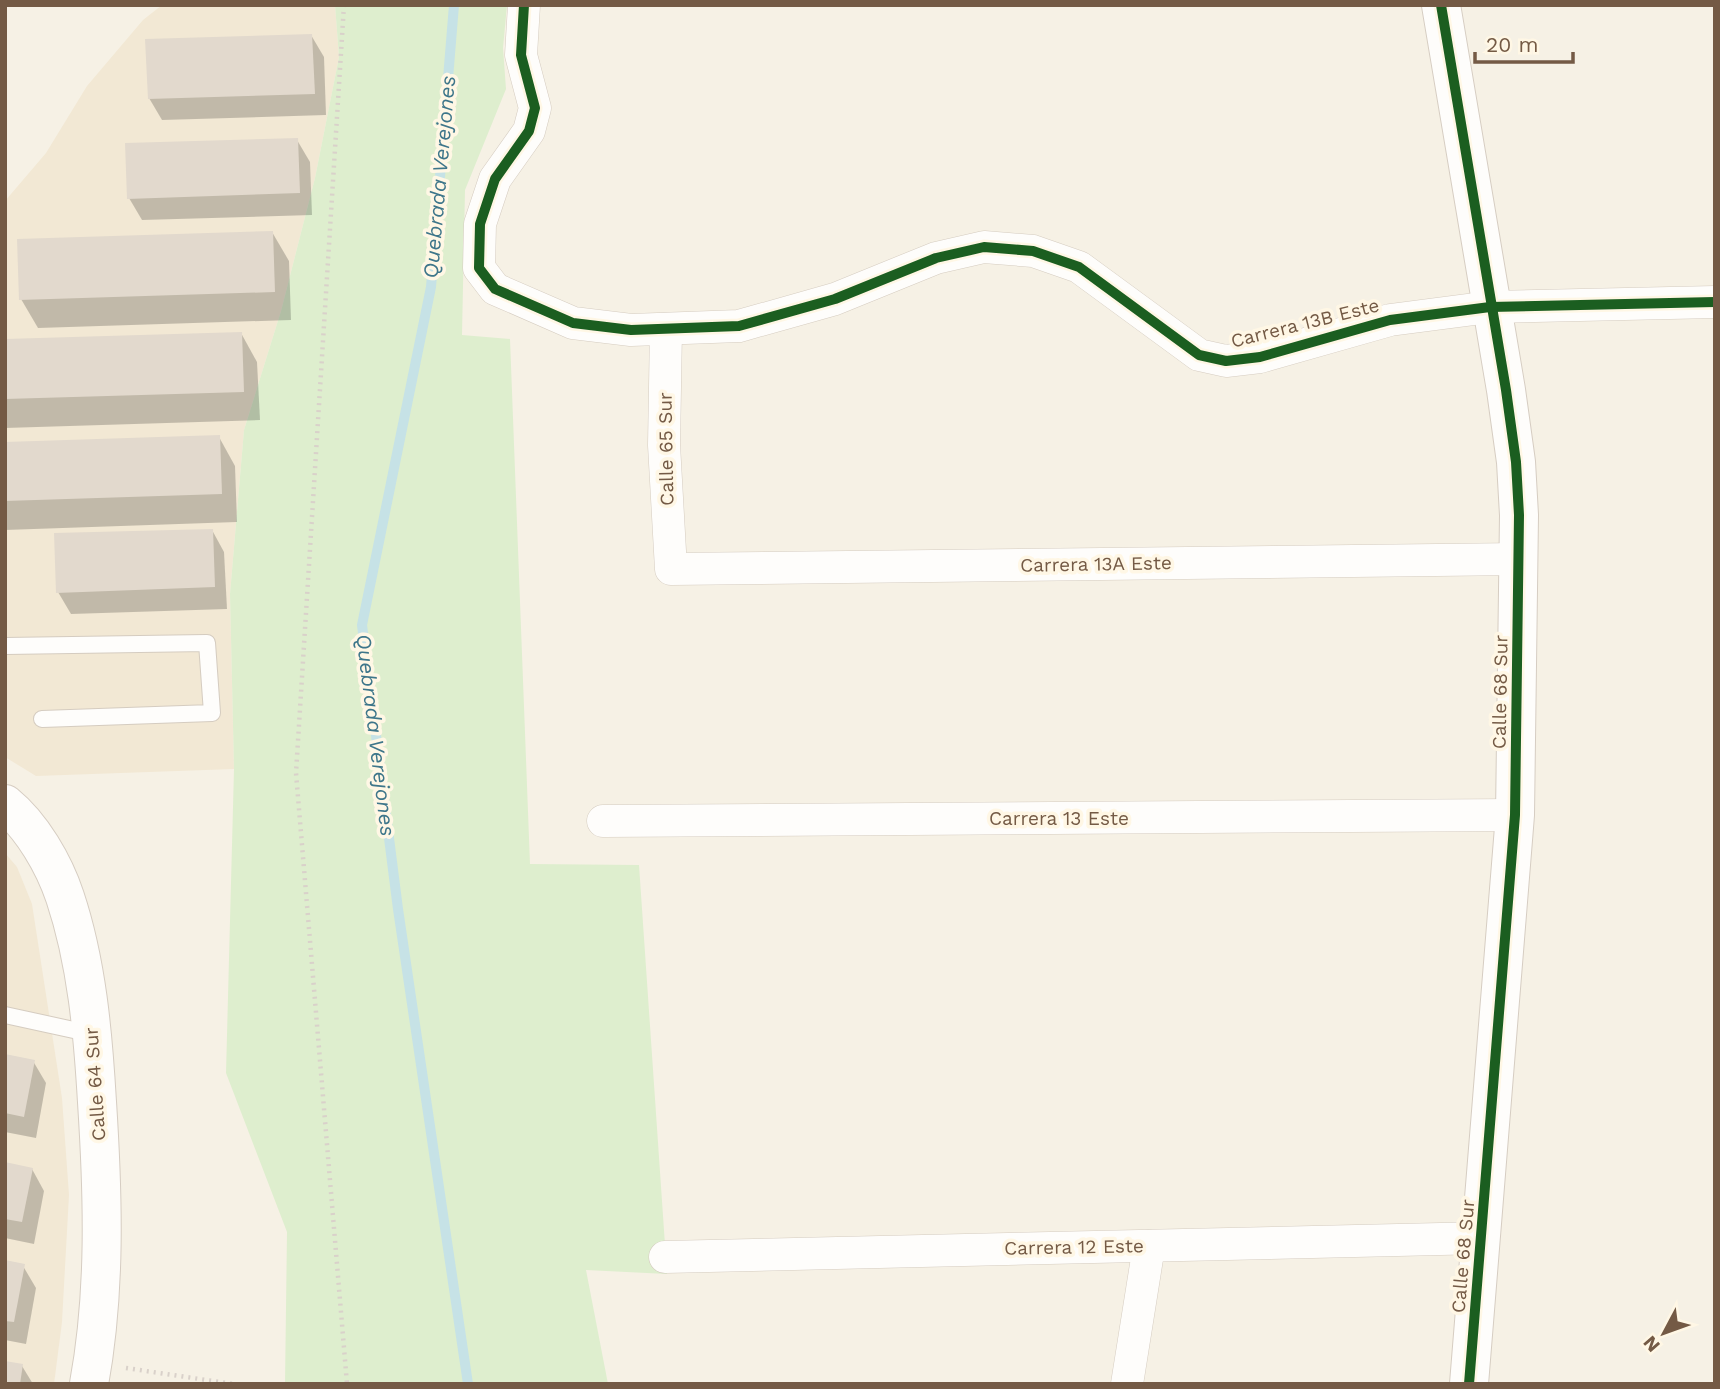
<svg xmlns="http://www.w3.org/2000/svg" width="1720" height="1389" viewBox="0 0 1720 1389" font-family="'Work Sans',sans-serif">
  <rect width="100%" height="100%" fill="#f6f1e5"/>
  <g fill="#f2e8d4">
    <path d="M 162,5 L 335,5 L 339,57 L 315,178 L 281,311 L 244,430 L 230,594 L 234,769 L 36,776 L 5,757 L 5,201 L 46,153 L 87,86 L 143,20 Z"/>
    <path d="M 5,853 L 17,867 L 32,904 L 62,1098 L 69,1195 L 62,1322 L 54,1384 L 5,1384 Z"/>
  </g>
  <path fill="#deeece" d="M 335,5 L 507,5 L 503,48 L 506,89 L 465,190 L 462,335 L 510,339 L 530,864 L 639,865 L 667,1274 L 586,1270 L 608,1384 L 285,1384 L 287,1232 L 226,1073 L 234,769 L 230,594 L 244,430 L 281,311 L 315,178 L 339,57 Z"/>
  <g fill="#0003">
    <path d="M 311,35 L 324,57 L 326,115 L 162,120 L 149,98 Z"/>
    <path d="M 297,140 L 310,162 L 312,215 L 142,220 L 129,198 Z"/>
    <path d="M 272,232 L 289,261 L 291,320 L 38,328 L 21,299 Z"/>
    <path d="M 241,333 L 257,362 L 260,420 L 5,428 L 5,341 Z"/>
    <path d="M 219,437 L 235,466 L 237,522 L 5,530 L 5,444 Z"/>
    <path d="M 212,530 L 224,552 L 227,609 L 71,614 L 58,592 Z"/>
    <path d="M 5,1056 L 33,1061 L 46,1083 L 36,1138 L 5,1132 Z"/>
    <path d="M 5,1164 L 32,1169 L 44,1191 L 34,1244 L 5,1238 Z"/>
    <path d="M 5,1262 L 23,1266 L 36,1288 L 26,1344 L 5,1340 Z"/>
    <path d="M 22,1366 L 33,1384 L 5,1384 Z"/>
  </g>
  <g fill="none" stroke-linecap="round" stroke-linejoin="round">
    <path stroke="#c6e2e6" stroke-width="10" d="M 454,5 L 431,287 L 362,625 L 398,909 L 468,1384"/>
  </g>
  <g fill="#e2d9cd">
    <path d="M 312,34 L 315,94 L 148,99 L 145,39 Z"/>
    <path d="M 298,138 L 300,193 L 127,199 L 125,143 Z"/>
    <path d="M 273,231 L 275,292 L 19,300 L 17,239 Z"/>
    <path d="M 242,332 L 244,392 L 5,399 L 5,339 Z"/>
    <path d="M 220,435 L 222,494 L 5,501 L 5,442 Z"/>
    <path d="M 213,529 L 215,587 L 56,593 L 54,533 Z"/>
    <path d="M 5,1054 L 35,1060 L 24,1117 L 5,1113 Z"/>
    <path d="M 5,1162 L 33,1168 L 22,1222 L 5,1219 Z"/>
    <path d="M 5,1260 L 25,1264 L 14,1322 L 5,1321 Z"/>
    <path d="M 5,1361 L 23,1364 L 20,1384 L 5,1384 Z"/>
  </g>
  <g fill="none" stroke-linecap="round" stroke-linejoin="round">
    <defs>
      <g id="lane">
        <path d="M 5,646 L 207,643 L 212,713 L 42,719"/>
        <path d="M 5,1015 L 92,1034"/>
      </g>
      <g id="street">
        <path d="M 524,5 L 521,55 L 535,108 L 529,131 L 495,179 L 480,224 L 479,268 L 495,289 L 573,323 L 631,330 L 739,326 L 835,299 L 936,258 L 984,247 L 1033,251 L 1079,267 L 1199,355 L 1226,361 L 1260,357 L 1390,320 L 1490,307 L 1715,302"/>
        <path d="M 666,329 L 664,445 L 671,569 L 1520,559"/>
        <path d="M 603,821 L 1515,815"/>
        <path d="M 665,1257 L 1483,1238"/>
        <path d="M 1127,1384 L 1149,1246"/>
      </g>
      <g id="secondary">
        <path d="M 1441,5 L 1506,390 L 1516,462 L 1519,515 L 1515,815 L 1469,1384"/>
        <path d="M 5,804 C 32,826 54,864 65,897 C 87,963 93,1034 97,1102 C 103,1195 106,1292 89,1384"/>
      </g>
    </defs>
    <use href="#lane" stroke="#d5ccc0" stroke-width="18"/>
    <use href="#street" stroke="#d5ccc0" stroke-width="33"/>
    <use href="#secondary" stroke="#d6cdc2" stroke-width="40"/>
    <g stroke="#d9d1ca" stroke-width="4.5" stroke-dasharray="2 5" stroke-linecap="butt">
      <path d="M 344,5 L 296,773 L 347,1384"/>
      <path d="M 126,1368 L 233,1384"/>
    </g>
    <use href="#lane" stroke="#fefdfb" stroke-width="16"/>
    <use href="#street" stroke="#fefdfb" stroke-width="32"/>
    <use href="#secondary" stroke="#fefdfb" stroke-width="38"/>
    <defs>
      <g id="cycleway">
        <path d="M 524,5 L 521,55 L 535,108 L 529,131 L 495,179 L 480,224 L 479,268 L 495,289 L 573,323 L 631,330 L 739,326 L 835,299 L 936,258 L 984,247 L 1033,251 L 1079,267 L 1199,355 L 1226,361 L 1260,357 L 1390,320 L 1490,307 L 1715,302"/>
        <path d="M 1441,5 L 1506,390 L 1516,462 L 1519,515 L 1515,815 L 1469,1384"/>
      </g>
    </defs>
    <use href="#cycleway" stroke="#fff7e5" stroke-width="15"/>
    <use href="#cycleway" stroke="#1b5e20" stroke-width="10"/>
  </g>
  <g text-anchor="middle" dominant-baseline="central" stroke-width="7" stroke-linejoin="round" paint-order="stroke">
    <g font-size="19" fill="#745a45" stroke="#fff7e5">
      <text transform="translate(1305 323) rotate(-14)">Carrera 13B Este</text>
      <text transform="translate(666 449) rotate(-91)">Calle 65 Sur</text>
      <text transform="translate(1096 564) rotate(-1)">Carrera 13A Este</text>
      <text transform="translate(1500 692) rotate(-89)">Calle 68 Sur</text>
      <text x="1059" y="818">Carrera 13 Este</text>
      <text transform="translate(95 1084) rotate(-94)">Calle 64 Sur</text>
      <text transform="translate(1074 1247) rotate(-1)">Carrera 12 Este</text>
      <text transform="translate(1463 1256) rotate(-85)">Calle 68 Sur</text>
    </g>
    <g font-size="21" font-style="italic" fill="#3e768a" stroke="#fff7e5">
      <text transform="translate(439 177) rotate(-85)">Quebrada Verejones</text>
      <text transform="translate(376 735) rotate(83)">Quebrada Verejones</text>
    </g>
  </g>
  <rect width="1720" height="1389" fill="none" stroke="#745a45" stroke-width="14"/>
  <g transform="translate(1664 1333) rotate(229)" stroke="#fff7e5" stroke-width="5" paint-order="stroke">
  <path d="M0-5L12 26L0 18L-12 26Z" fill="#745a45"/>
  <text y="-10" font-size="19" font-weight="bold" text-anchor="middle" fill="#745a45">N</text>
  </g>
  <path d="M1475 52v10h98v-10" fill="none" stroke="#745a45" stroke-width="3.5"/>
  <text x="1486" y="52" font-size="21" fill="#745a45" stroke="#fff7e5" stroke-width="5" paint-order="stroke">20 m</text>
</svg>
